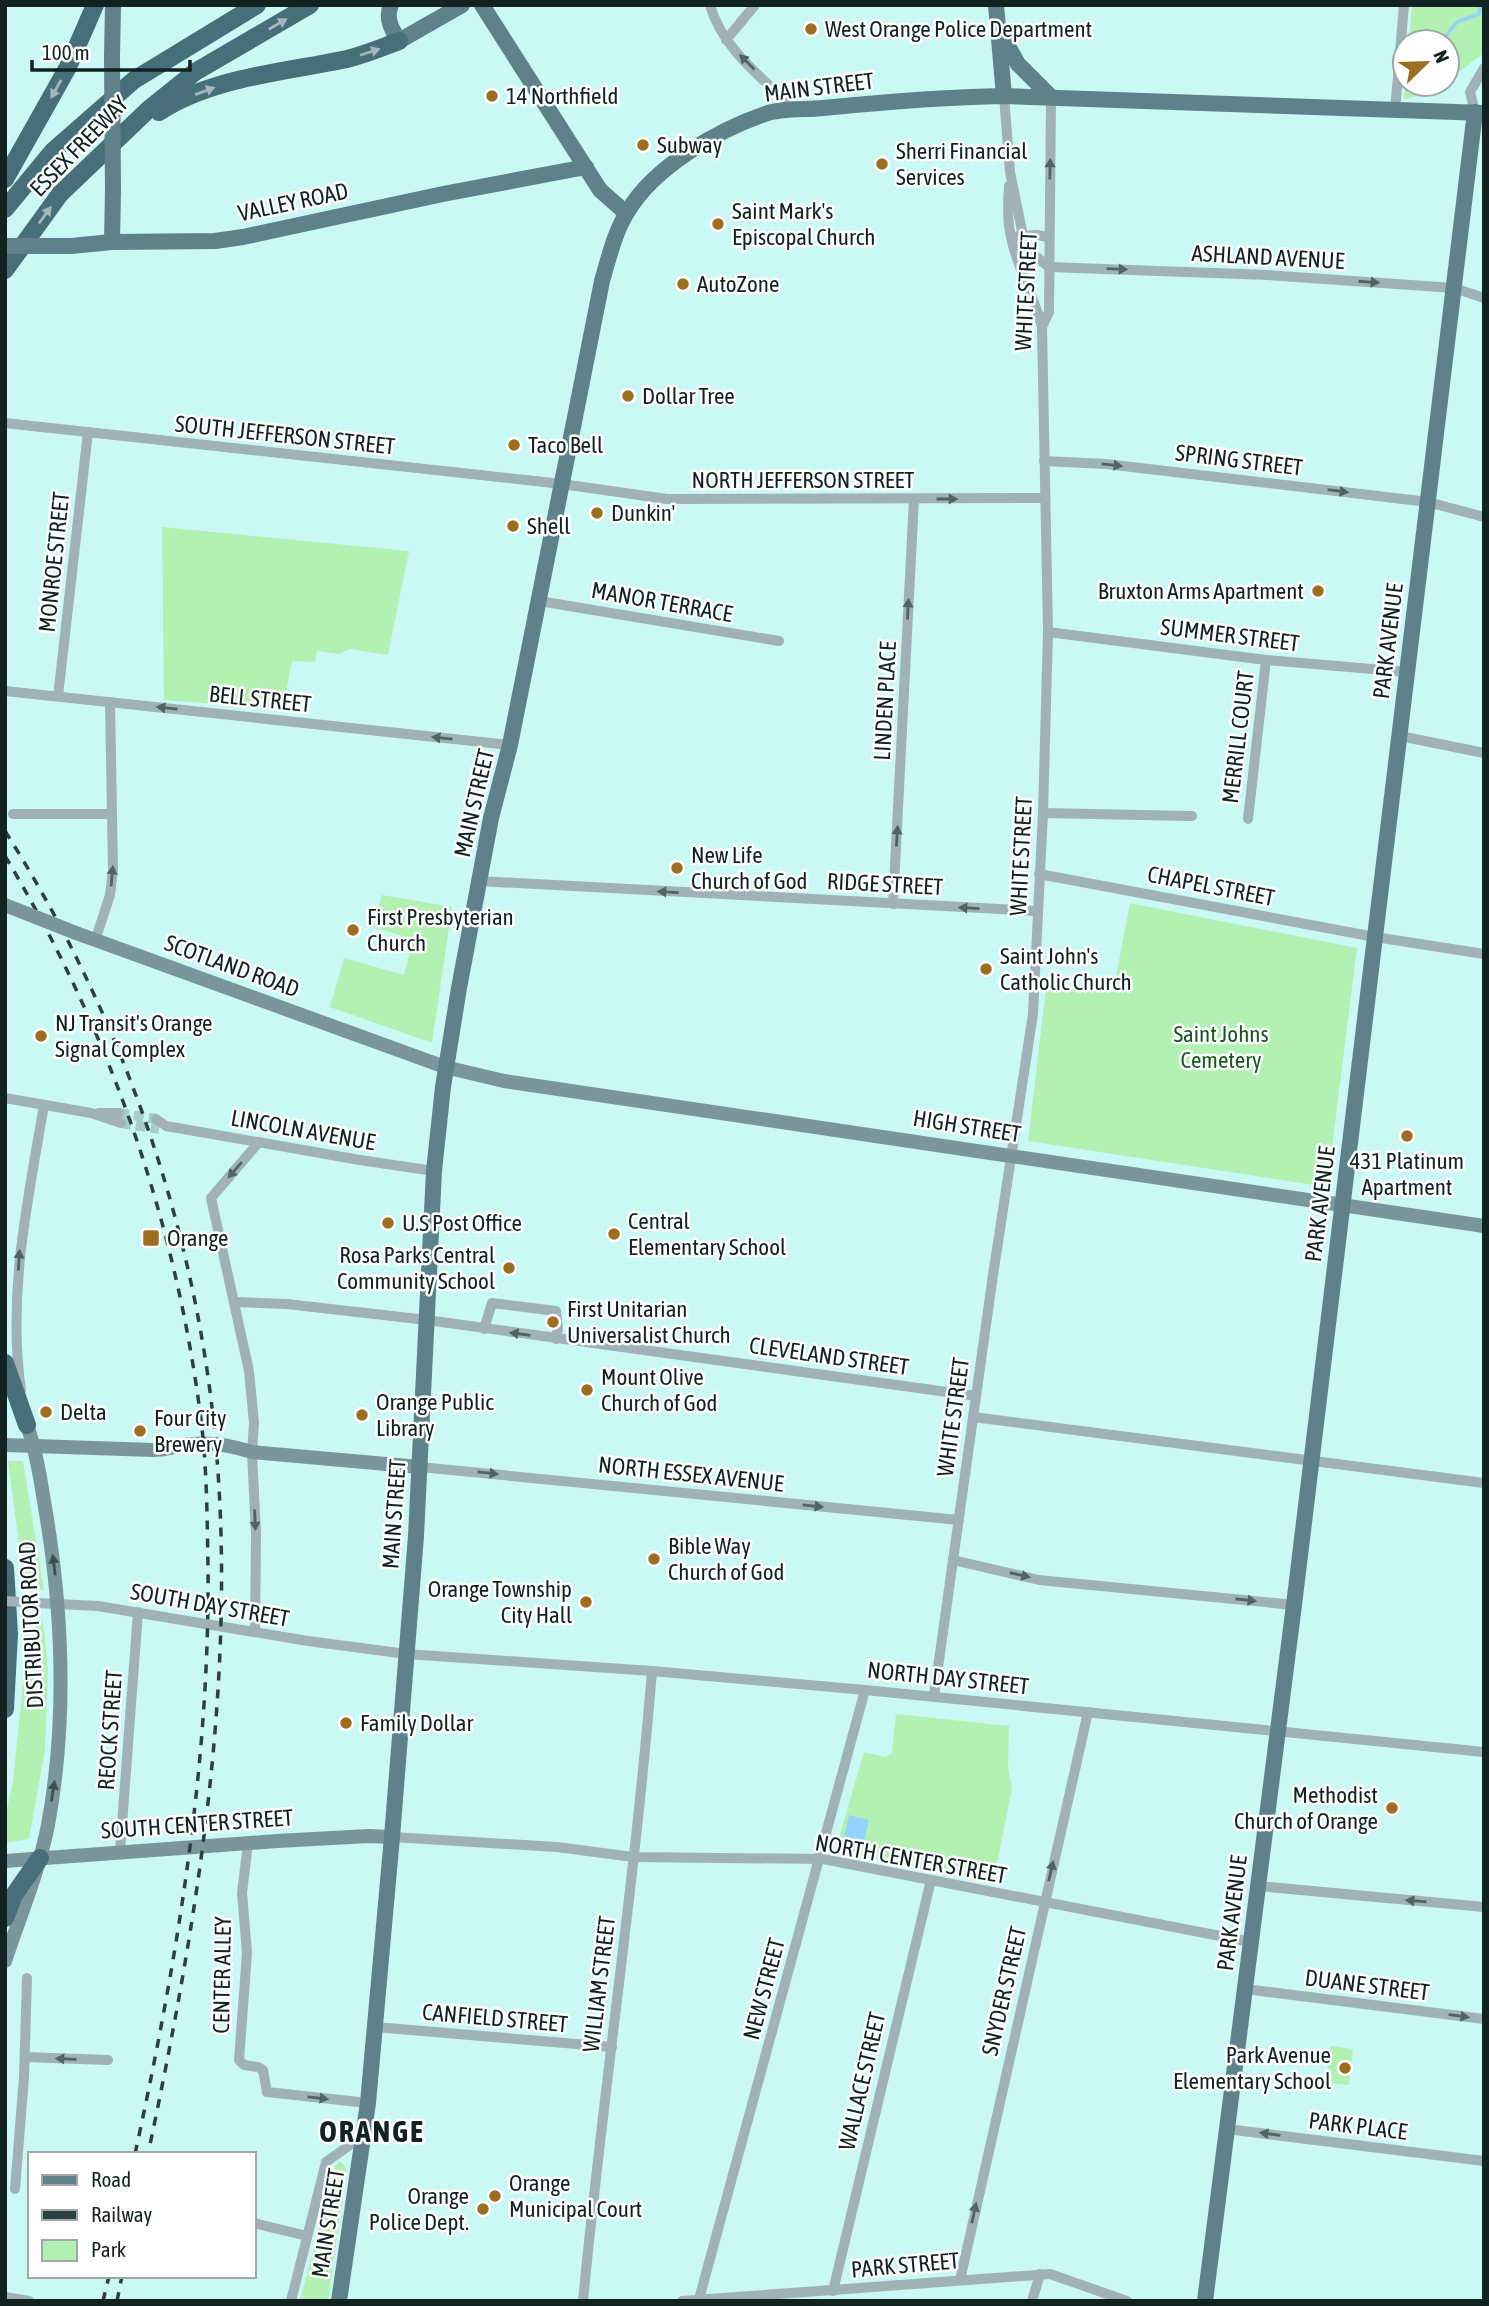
<svg xmlns="http://www.w3.org/2000/svg" width="1489" height="2306" viewBox="0 0 1489 2306" font-family="'Asap Condensed',sans-serif">
  <rect width="100%" height="100%" fill="#caf8f5"/>
  <g fill="#b3f1b3">
    <path d="M 1412,5 L 1484,5 L 1484,53 L 1447,81 L 1447,42 L 1409,42 Z"/>
    <path d="M 1405,84 L 1443,84 L 1431,93 L 1404,99 Z"/>
    <path d="M 162,527 L 409,551 L 388,655 L 350,649 L 340,654 L 317,651 L 315,662 L 292,661 L 283,709 L 164,700 Z"/>
    <path d="M 382,895 L 452,907 L 432,1043 L 330,1007 L 344,958 L 404,975 L 413,939 L 373,927 Z"/>
    <path d="M 1130,903 L 1357,948 L 1327,1187 L 1028,1141 L 1046,989 L 1113,992 Z"/>
    <path d="M 23,1461 L 44,1590 L 25,1589 L 8,1461 Z"/>
    <path d="M 26,1619 L 43,1620 L 48,1670 L 45,1750 L 29,1839 L 5,1843 L 5,1818 L 13,1781 L 22,1695 Z"/>
    <path d="M 896,1714 L 1009,1726 L 1008,1766 L 1012,1789 L 993,1883 L 835,1851 L 864,1752 L 885,1757 L 892,1753 Z"/>
    <path d="M 1330,2046 L 1353,2049 L 1349,2085 L 1326,2083 Z"/>
    <path d="M 340,2161 L 345,2166 L 346,2172 L 328,2301 L 300,2301 L 335,2166 Z"/>
  </g>
  <path fill="#93d3fc" d="M 849,1815 L 869,1820 L 861,1854 L 841,1849 Z"/>
  <g fill="none" stroke-linecap="round" stroke-linejoin="round">
    <path stroke="#93d3fc" stroke-width="3.5" d="M 1441,42 L 1457,22 L 1479,14 L 1480,5"/>
    <g stroke="#a5cdcb" stroke-width="10" stroke-dasharray="10 5" stroke-linecap="butt">
      <path d="M 119,1113 L 156,1119"/>
      <path d="M 121,1123 L 159,1129"/>
    </g>
    <g stroke="#a0b2b7" stroke-width="10">
      <path d="M 710,5 C 722,49 764,79 795,110"/>
      <path d="M 726,40 L 755,5"/>
      <path d="M 1004,96 L 1010,172 L 1023,236 L 1033,254 L 1049,267 L 1268,275 L 1454,288 L 1484,298"/>
      <path d="M 1395,111 L 1404,5"/>
      <path d="M 1477,111 L 1475,112 L 1470,92 L 1484,68"/>
      <path d="M 1009,186 C 1008,203 1007,220 1011,237 C 1017,268 1034,296 1042,327"/>
      <path d="M 1018,236 L 1037,235 L 1048,237"/>
      <path d="M 5,423 L 562,484 L 667,499 L 1045,498"/>
      <path d="M 1044,461 L 1106,464 L 1403,499 L 1428,502 L 1484,517"/>
      <path d="M 539,601 L 779,641"/>
      <path d="M 1048,632 L 1266,660 L 1407,672"/>
      <path d="M 5,691 L 510,745"/>
      <path d="M 58,696 L 88,432"/>
      <path d="M 1400,736 L 1484,753"/>
      <path d="M 1043,813 L 1192,816"/>
      <path d="M 13,814 L 111,814"/>
      <path d="M 1248,819 L 1266,660"/>
      <path d="M 1039,874 L 1375,937 L 1484,954"/>
      <path d="M 479,881 L 1037,911"/>
      <path d="M 893,904 L 914,499"/>
      <path d="M 95,941 L 110,895 L 113,870 L 110,702"/>
      <path d="M 5,1098 L 91,1113 L 121,1123"/>
      <path d="M 99,1113 L 119,1113"/>
      <path d="M 156,1119 L 166,1126 L 360,1160 L 434,1171"/>
      <path d="M 235,1302 L 287,1304 L 427,1320 L 976,1396"/>
      <path d="M 484,1329 L 492,1303 L 556,1311 L 558,1328 L 556,1339"/>
      <path d="M 21,1390 C 7,1295 28,1199 44,1105"/>
      <path d="M 973,1417 L 1484,1483"/>
      <path d="M 420,1467 L 959,1520"/>
      <path d="M 953,1560 L 1039,1580 L 1294,1605"/>
      <path d="M 37,1603 L 98,1606 L 308,1641 L 407,1654 L 652,1671 L 865,1690 L 1484,1752"/>
      <path d="M 255,1632 L 256,1534 L 252,1452 L 254,1423 L 249,1371 L 211,1198 L 259,1142"/>
      <path d="M 934,1696 L 993,1275 L 1033,1014 L 1043,813 L 1048,632 L 1042,327 L 1049,312 L 1051,97"/>
      <path d="M 392,1837 L 557,1847 L 633,1857 L 823,1859 L 1251,1942"/>
      <path d="M 248,1843 L 242,1893 L 247,1953 L 239,2060 L 244,2065 L 258,2067 L 263,2070 L 267,2092 L 368,2103"/>
      <path d="M 120,1851 L 138,1612"/>
      <path d="M 1258,1886 L 1484,1907"/>
      <path d="M 1245,1989 L 1484,2019"/>
      <path d="M 375,2027 L 612,2047"/>
      <path d="M 25,2057 L 108,2060"/>
      <path d="M 1227,2129 L 1484,2161"/>
      <path d="M 15,2189 L 24,2077 L 27,1978"/>
      <path d="M 254,2223 L 307,2236"/>
      <path d="M 960,2280 L 1088,1712"/>
      <path d="M 833,2291 L 931,1880"/>
      <path d="M 5,2297 L 29,2301"/>
      <path d="M 699,2299 L 865,1690"/>
      <path d="M 291,2301 L 326,2162 L 364,2135"/>
      <path d="M 583,2301 C 603,2091 635,1882 652,1671"/>
      <path d="M 682,2301 L 1050,2274 L 1127,2301"/>
      <path d="M 1032,2301 L 1040,2274"/>
    </g>
    <g stroke="#7a969c" stroke-width="14">
      <path d="M 76,933 L 445,1067 L 504,1081 L 1484,1226"/>
      <path d="M 5,1445 L 153,1450 C 167,1450 179,1445 192,1444 C 212,1442 233,1446 252,1452 L 420,1467"/>
      <path d="M 5,1861 L 277,1841 L 369,1836 L 392,1837"/>
      <path d="M 5,1961 C 20,1916 39,1871 48,1825 C 67,1722 63,1616 46,1513 C 41,1483 37,1454 27,1425"/>
    </g>
    <g stroke="#5f8189" stroke-width="16">
      <path d="M 391,5 C 385,18 392,30 399,41 L 462,5"/>
      <path d="M 482,5 L 600,190 L 626,213"/>
      <path d="M 996,5 L 1004,96"/>
      <path d="M 1003,37 L 1018,64 L 1051,97"/>
      <path d="M 112,56 L 113,5"/>
      <path d="M 112,242 L 113,190"/>
      <path d="M 71,246 L 112,242 L 215,241 L 243,237 L 443,194 L 586,167"/>
      <path d="M 339,2301 L 368,2103 L 392,1837 L 416,1536 L 434,1171 L 443,1087 L 459,988 L 491,818 L 510,745 L 602,281 C 609,257 615,231 628,211 C 654,167 718,130 765,114 C 782,108 805,110 823,108 C 884,102 944,97 1004,96 L 1484,113"/>
      <path d="M 1205,2301 L 1294,1605 L 1475,112"/>
    </g>
    <g stroke="#476f79" stroke-width="18">
      <path d="M 159,112 C 210,78 283,72 342,60 C 362,56 380,48 399,41"/>
      <path d="M 5,179 L 68,67 L 95,5"/>
      <path d="M 5,209 L 53,151 L 134,80 L 257,5"/>
      <path d="M 5,270 L 60,194 L 149,109 L 195,72 L 310,5"/>
      <path d="M 5,1363 L 27,1425"/>
      <path d="M 5,1568 L 9,1634 L 5,1709"/>
      <path d="M 5,1918 L 14,1895 L 40,1858"/>
    </g>
    <g stroke="#2b403f" stroke-width="3.5" stroke-dasharray="9 9" stroke-linecap="butt">
      <path d="M 5,831 C 116,1006 190,1210 213,1416 C 240,1661 199,1914 148,2154"/>
      <path d="M 5,856 C 107,1026 174,1214 200,1412 C 207,1463 207,1515 208,1566 C 210,1764 177,1961 135,2154"/>
      <path d="M 103,2301 L 109,2276"/>
      <path d="M 117,2301 L 122,2276"/>
    </g>
    <path stroke="#a0b2b7" stroke-width="10" d="M 5,1601 L 37,1603"/>
    <path stroke="#7a969c" stroke-width="14" d="M 5,905 L 76,933"/>
    <g stroke="#5f8189" stroke-width="16">
      <path d="M 112,56 L 113,190"/>
      <path d="M 5,246 L 71,246"/>
    </g>
  </g>
  <defs><path id="oneway-solid" d="M-6-.8H1V-3.2L6.5 0L1 3.2V.8H-6Z" transform="scale(1.75)"/></defs>
  <g fill="#a3b7bc">
    <use href="#oneway-solid" transform="translate(278 24) rotate(-30)"/>
    <use href="#oneway-solid" transform="translate(370 52) rotate(-18)"/>
    <use href="#oneway-solid" transform="translate(56 89) rotate(119)"/>
    <use href="#oneway-solid" transform="translate(205 91) rotate(-20)"/>
    <use href="#oneway-solid" transform="translate(45 215) rotate(-54)"/>
  </g>
  <g fill="#516364">
    <use href="#oneway-solid" transform="translate(747 62) rotate(-135)"/>
    <use href="#oneway-solid" transform="translate(1050 169) rotate(-89)"/>
    <use href="#oneway-solid" transform="translate(1117 269) rotate(2)"/>
    <use href="#oneway-solid" transform="translate(1369 282) rotate(4)"/>
    <use href="#oneway-solid" transform="translate(1112 465) rotate(6)"/>
    <use href="#oneway-solid" transform="translate(1338 491) rotate(7)"/>
    <use href="#oneway-solid" transform="translate(947 499)"/>
    <use href="#oneway-solid" transform="translate(908 609) rotate(-87)"/>
    <use href="#oneway-solid" transform="translate(167 708) rotate(-174)"/>
    <use href="#oneway-solid" transform="translate(442 738) rotate(-174)"/>
    <use href="#oneway-solid" transform="translate(897 836) rotate(-87)"/>
    <use href="#oneway-solid" transform="translate(112 876) rotate(-85)"/>
    <use href="#oneway-solid" transform="translate(668 892) rotate(-177)"/>
    <use href="#oneway-solid" transform="translate(969 908) rotate(-177)"/>
    <use href="#oneway-solid" transform="translate(235 1170) rotate(131)"/>
    <use href="#oneway-solid" transform="translate(19 1260) rotate(-86)"/>
    <use href="#oneway-solid" transform="translate(520 1334) rotate(-172)"/>
    <use href="#oneway-solid" transform="translate(488 1473) rotate(6)"/>
    <use href="#oneway-solid" transform="translate(813 1506) rotate(6)"/>
    <use href="#oneway-solid" transform="translate(255 1520) rotate(88)"/>
    <use href="#oneway-solid" transform="translate(1020 1575) rotate(13)"/>
    <use href="#oneway-solid" transform="translate(1246 1600) rotate(6)"/>
    <use href="#oneway-solid" transform="translate(1051 1871) rotate(-77)"/>
    <use href="#oneway-solid" transform="translate(1416 1901) rotate(-175)"/>
    <use href="#oneway-solid" transform="translate(1459 2016) rotate(7)"/>
    <use href="#oneway-solid" transform="translate(66 2059) rotate(-178)"/>
    <use href="#oneway-solid" transform="translate(318 2098) rotate(6)"/>
    <use href="#oneway-solid" transform="translate(1270 2134) rotate(-173)"/>
    <use href="#oneway-solid" transform="translate(974 2213) rotate(-78)"/>
  </g>
  <g fill="#3b5052">
    <use href="#oneway-solid" transform="translate(54 1565) rotate(-97)"/>
    <use href="#oneway-solid" transform="translate(53 1791) rotate(-81)"/>
  </g>
  <g fill="#9d6e20" stroke="#fff" stroke-width="2.5">
    <circle cx="811" cy="29" r="7"/>
    <circle cx="492" cy="96" r="7"/>
    <circle cx="643" cy="145" r="7"/>
    <circle cx="882" cy="164" r="7"/>
    <circle cx="718" cy="224" r="7"/>
    <circle cx="683" cy="284" r="7"/>
    <circle cx="628" cy="396" r="7"/>
    <circle cx="514" cy="445" r="7"/>
    <circle cx="597" cy="513" r="7"/>
    <circle cx="513" cy="526" r="7"/>
    <circle cx="1318" cy="591" r="7"/>
    <circle cx="677" cy="868" r="7"/>
    <circle cx="353" cy="930" r="7"/>
    <circle cx="986" cy="969" r="7"/>
    <circle cx="41" cy="1036" r="7"/>
    <circle cx="1407" cy="1136" r="7"/>
    <circle cx="388" cy="1223" r="7"/>
    <circle cx="614" cy="1234" r="7"/>
    <rect x="142" y="1229" width="18" height="18" rx="3.5"/>
    <circle cx="509" cy="1268" r="7"/>
    <circle cx="553" cy="1322" r="7"/>
    <circle cx="587" cy="1390" r="7"/>
    <circle cx="46" cy="1412" r="7"/>
    <circle cx="362" cy="1415" r="7"/>
    <circle cx="140" cy="1431" r="7"/>
    <circle cx="654" cy="1559" r="7"/>
    <circle cx="586" cy="1602" r="7"/>
    <circle cx="346" cy="1723" r="7"/>
    <circle cx="1392" cy="1808" r="7"/>
    <circle cx="1345" cy="2068" r="7"/>
    <circle cx="495" cy="2196" r="7"/>
    <circle cx="483" cy="2209" r="7"/>
  </g>
  <g text-anchor="middle" dominant-baseline="central" stroke-width="5" stroke-linejoin="round" paint-order="stroke">
    <g font-size="23" fill="#112221" stroke="#fff" text-anchor="start">
      <text x="825" y="29">West Orange Police Department</text>
      <text x="506" y="96">14 Northfield</text>
      <text x="657" y="145">Subway</text>
      <text x="896" y="151">Sherri Financial<tspan x="896" dy="26">Services</tspan></text>
      <text x="732" y="211">Saint Mark's<tspan x="732" dy="26">Episcopal Church</tspan></text>
      <text x="697" y="284">AutoZone</text>
      <text x="642" y="396">Dollar Tree</text>
      <text x="528" y="445">Taco Bell</text>
      <text x="611" y="513">Dunkin'</text>
      <text x="527" y="526">Shell</text>
      <text x="1304" y="591" text-anchor="end">Bruxton Arms Apartment</text>
      <text x="691" y="855">New Life<tspan x="691" dy="26">Church of God</tspan></text>
      <text x="367" y="917">First Presbyterian<tspan x="367" dy="26">Church</tspan></text>
      <text x="1000" y="956">Saint John's<tspan x="1000" dy="26">Catholic Church</tspan></text>
      <text x="55" y="1023">NJ Transit's Orange<tspan x="55" dy="26">Signal Complex</tspan></text>
      <text x="1407" y="1161" text-anchor="middle">431 Platinum<tspan x="1407" dy="26">Apartment</tspan></text>
      <text x="628" y="1221">Central<tspan x="628" dy="26">Elementary School</tspan></text>
      <text x="402" y="1223">U.S Post Office</text>
      <text x="167" y="1238">Orange</text>
      <text x="495" y="1255" text-anchor="end">Rosa Parks Central<tspan x="495" dy="26">Community School</tspan></text>
      <text x="567" y="1309">First Unitarian<tspan x="567" dy="26">Universalist Church</tspan></text>
      <text x="601" y="1377">Mount Olive<tspan x="601" dy="26">Church of God</tspan></text>
      <text x="376" y="1402">Orange Public<tspan x="376" dy="26">Library</tspan></text>
      <text x="60" y="1412">Delta</text>
      <text x="154" y="1418">Four City<tspan x="154" dy="26">Brewery</tspan></text>
      <text x="668" y="1546">Bible Way<tspan x="668" dy="26">Church of God</tspan></text>
      <text x="572" y="1589" text-anchor="end">Orange Township<tspan x="572" dy="26">City Hall</tspan></text>
      <text x="360" y="1723">Family Dollar</text>
      <text x="1378" y="1795" text-anchor="end">Methodist<tspan x="1378" dy="26">Church of Orange</tspan></text>
      <text x="1331" y="2055" text-anchor="end">Park Avenue<tspan x="1331" dy="26">Elementary School</tspan></text>
      <text x="509" y="2183">Orange<tspan x="509" dy="26">Municipal Court</tspan></text>
      <text x="469" y="2196" text-anchor="end">Orange<tspan x="469" dy="26">Police Dept.</tspan></text>
    </g>
    <g font-size="23" fill="#112221" stroke="#fff">
      <text transform="translate(819 87) rotate(-7)">MAIN STREET</text>
      <text transform="translate(79 146) rotate(-46)">ESSEX FREEWAY</text>
      <text transform="translate(293 202) rotate(-12)">VALLEY ROAD</text>
      <text transform="translate(1268 257) rotate(3)">ASHLAND AVENUE</text>
      <text transform="translate(1026 291) rotate(-87)">WHITE STREET</text>
      <text transform="translate(285 435) rotate(6)">SOUTH JEFFERSON STREET</text>
      <text transform="translate(1239 460) rotate(7)">SPRING STREET</text>
      <text x="803" y="480">NORTH JEFFERSON STREET</text>
      <text transform="translate(54 562) rotate(-84)">MONROE STREET</text>
      <text transform="translate(662 602) rotate(10)">MANOR TERRACE</text>
      <text transform="translate(1230 635) rotate(7)">SUMMER STREET</text>
      <text transform="translate(1388 641) rotate(-83)">PARK AVENUE</text>
      <text transform="translate(260 699) rotate(6)">BELL STREET</text>
      <text transform="translate(885 701) rotate(-87)">LINDEN PLACE</text>
      <text transform="translate(1238 737) rotate(-83)">MERRILL COURT</text>
      <text transform="translate(474 803) rotate(-77)">MAIN STREET</text>
      <text transform="translate(1021 856) rotate(-87)">WHITE STREET</text>
      <text transform="translate(885 884) rotate(3)">RIDGE STREET</text>
      <text transform="translate(1211 886) rotate(11)">CHAPEL STREET</text>
      <text transform="translate(232 966) rotate(20)">SCOTLAND ROAD</text>
      <text transform="translate(967 1126) rotate(9)">HIGH STREET</text>
      <text transform="translate(303 1130) rotate(10)">LINCOLN AVENUE</text>
      <text transform="translate(1320 1204) rotate(-83)">PARK AVENUE</text>
      <text transform="translate(829 1356) rotate(8)">CLEVELAND STREET</text>
      <text transform="translate(953 1417) rotate(-82)">WHITE STREET</text>
      <text transform="translate(691 1474) rotate(6)">NORTH ESSEX AVENUE</text>
      <text transform="translate(394 1514) rotate(-86)">MAIN STREET</text>
      <text transform="translate(210 1605) rotate(10)">SOUTH DAY STREET</text>
      <text transform="translate(31 1625) rotate(-93)">DISTRIBUTOR ROAD</text>
      <text transform="translate(948 1678) rotate(6)">NORTH DAY STREET</text>
      <text transform="translate(110 1730) rotate(-86)">REOCK STREET</text>
      <text transform="translate(197 1824) rotate(-4)">SOUTH CENTER STREET</text>
      <text transform="translate(911 1859) rotate(10)">NORTH CENTER STREET</text>
      <text transform="translate(1232 1913) rotate(-83)">PARK AVENUE</text>
      <text transform="translate(222 1975) rotate(-89)">CENTER ALLEY</text>
      <text transform="translate(599 1984) rotate(-83)">WILLIAM STREET</text>
      <text transform="translate(1367 1985) rotate(7)">DUANE STREET</text>
      <text transform="translate(764 1989) rotate(-75)">NEW STREET</text>
      <text transform="translate(1004 1991) rotate(-77)">SNYDER STREET</text>
      <text transform="translate(495 2018) rotate(5)">CANFIELD STREET</text>
      <text transform="translate(862 2081) rotate(-77)">WALLACE STREET</text>
      <text transform="translate(1358 2126) rotate(7)">PARK PLACE</text>
      <text transform="translate(328 2223) rotate(-81)">MAIN STREET</text>
      <text transform="translate(905 2265) rotate(-5)">PARK STREET</text>
    </g>
    <g font-size="23" fill="#18581e" stroke="#fff">
      <text x="1221" y="1034">Saint Johns<tspan x="1221" dy="26">Cemetery</tspan></text>
    </g>
    <g font-size="30" font-weight="bold" letter-spacing="2" fill="#112221" stroke="#fff">
      <text x="372" y="2131">ORANGE</text>
    </g>
  </g>
  <rect width="1489" height="2306" fill="none" stroke="#112221" stroke-width="14"/>
  <rect x="28" y="2152" width="228" height="126" fill="#ffffff" stroke="#a0a7a6" stroke-width="2"/>
  <rect x="42" y="2175" width="35" height="10" fill="#5f8189" stroke="#a0a7a6" stroke-width="2"/>
  <text x="91" y="2187" font-size="21" fill="#112221">Road</text>
  <rect x="42" y="2210" width="35" height="10" fill="#2b403f" stroke="#a0a7a6" stroke-width="2"/>
  <text x="91" y="2222" font-size="21" fill="#112221">Railway</text>
  <rect x="42" y="2240" width="35" height="21" fill="#b3f1b3" stroke="#a0a7a6" stroke-width="2"/>
  <text x="91" y="2257" font-size="21" fill="#112221">Park</text>
  <g transform="translate(1426 63) rotate(67)"><circle r="33" fill="#ffffff" stroke="#a0a7a6" stroke-width="2"/>
  <path d="M0-5L12 26L0 18L-12 26Z" fill="#9d6e20"/>
  <text y="-10" font-size="19" font-weight="bold" text-anchor="middle" fill="#112221">N</text>
  </g>
  <path d="M32 60v10h158v-10" fill="none" stroke="#112221" stroke-width="3.5"/>
  <text x="42" y="60" font-size="21" fill="#112221" stroke="#ffffff" stroke-width="5" paint-order="stroke">100 m</text>
</svg>
